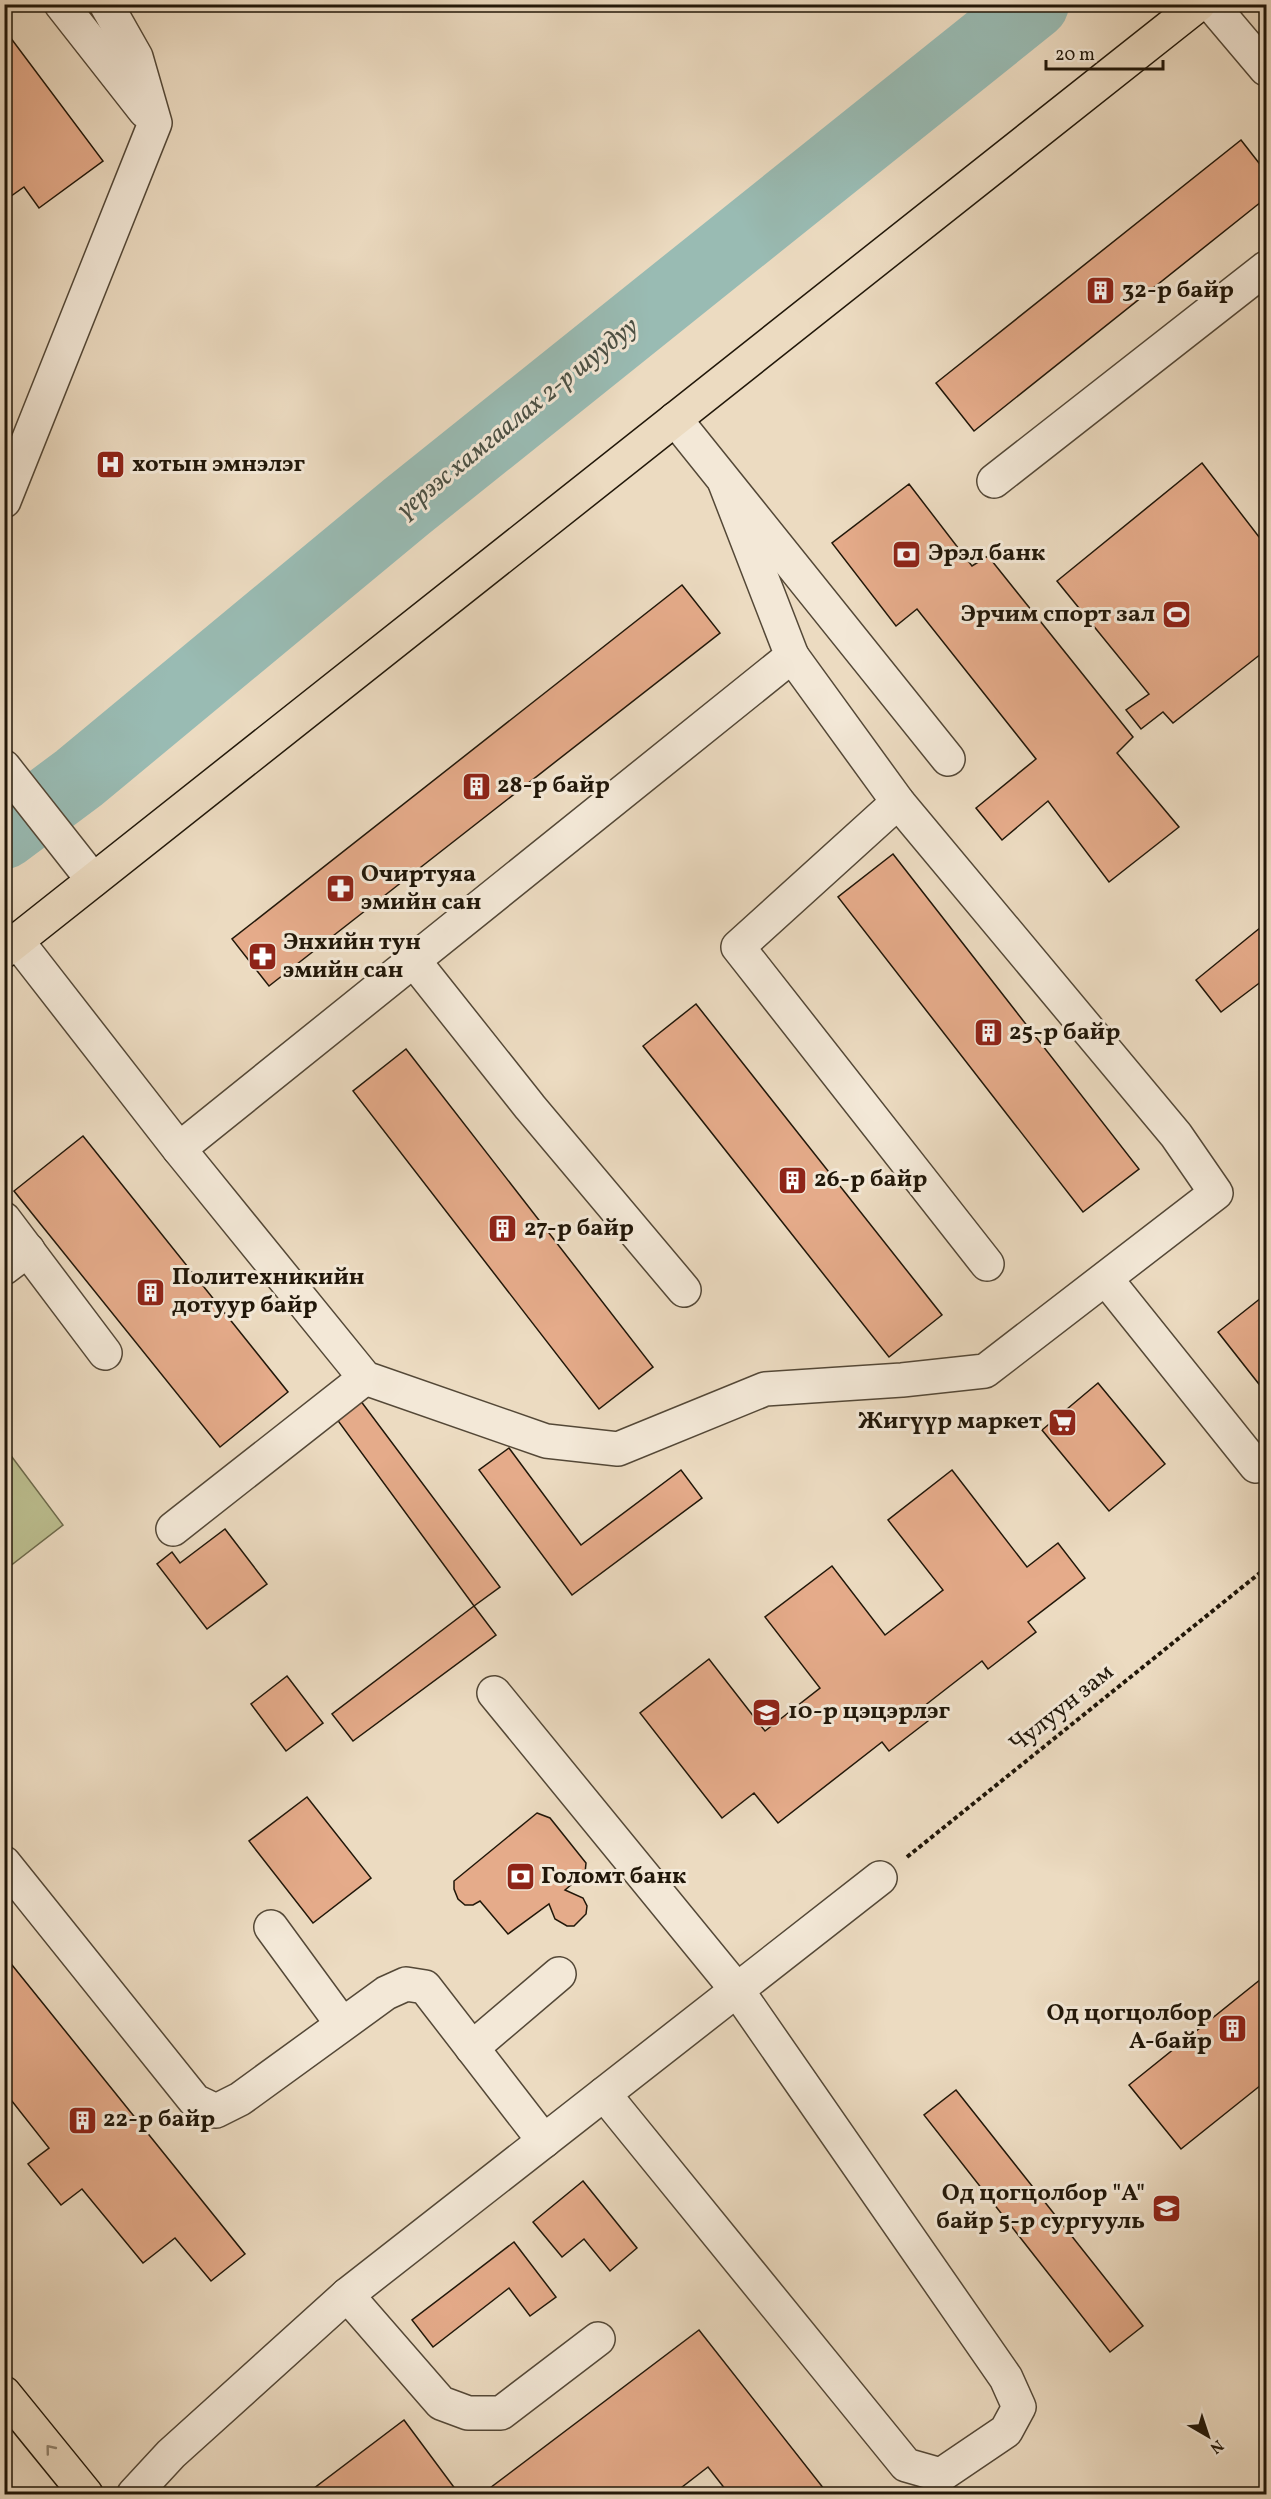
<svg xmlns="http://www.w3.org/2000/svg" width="1271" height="2499" viewBox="0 0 1271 2499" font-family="Vollkorn,serif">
  <rect width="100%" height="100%" fill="#ecdbc1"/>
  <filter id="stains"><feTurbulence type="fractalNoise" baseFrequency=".00333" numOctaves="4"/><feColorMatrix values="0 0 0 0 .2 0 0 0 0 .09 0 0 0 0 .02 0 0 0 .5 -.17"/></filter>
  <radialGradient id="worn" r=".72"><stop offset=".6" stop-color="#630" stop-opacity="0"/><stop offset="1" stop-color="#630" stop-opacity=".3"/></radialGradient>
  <path fill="#bcbf90" stroke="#6e6b4c" stroke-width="1.5" d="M 12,1457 L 63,1525 L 5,1570 L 5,1463 Z"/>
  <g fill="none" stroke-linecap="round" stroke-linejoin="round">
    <path stroke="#99bbb3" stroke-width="70" d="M 4,834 L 79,778 L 406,507 L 1034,4"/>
  </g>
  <g fill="#e5ab8a" stroke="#211709" stroke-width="1.5">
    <path d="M 4,29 L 103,161 L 39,208 L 24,187 L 4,201 Z"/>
    <path d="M 1241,140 L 1266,172 L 1266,198 L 974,431 L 936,383 Z"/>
    <path d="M 1202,463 L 1266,546 L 1266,650 L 1173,723 L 1163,712 L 1141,729 L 1126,710 L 1149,694 L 1057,581 Z"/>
    <path d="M 909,484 L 972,566 L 988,556 L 1133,737 L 1117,753 L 1179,827 L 1109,882 L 1048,801 L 1002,840 L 976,808 L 1036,759 L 917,609 L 896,626 L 832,543 Z"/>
    <path d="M 682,585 L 720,633 L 269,986 L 232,939 Z"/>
    <path d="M 893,854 L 1139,1169 L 1083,1212 L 838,897 Z"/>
    <path d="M 1266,923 L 1266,978 L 1221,1012 L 1196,980 Z"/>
    <path d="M 696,1004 L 942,1315 L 889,1357 L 643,1046 Z"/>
    <path d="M 406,1049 L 653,1367 L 599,1409 L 353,1091 Z"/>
    <path d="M 83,1136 L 288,1392 L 220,1447 L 14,1191 Z"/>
    <path d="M 1266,1294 L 1266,1393 L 1218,1332 Z"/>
    <path d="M 1098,1383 L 1165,1464 L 1109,1511 L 1042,1430 Z"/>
    <path d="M 360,1400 L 500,1587 L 474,1606 L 336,1418 Z"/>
    <path d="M 509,1448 L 581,1545 L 681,1470 L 702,1498 L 572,1595 L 479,1470 Z"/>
    <path d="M 952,1470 L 1027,1567 L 1058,1543 L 1085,1578 L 1028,1622 L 1036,1632 L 988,1669 L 982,1661 L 919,1710 L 928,1721 L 889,1751 L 882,1742 L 778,1823 L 754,1793 L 722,1818 L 640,1713 L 709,1659 L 765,1731 L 820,1688 L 765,1617 L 832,1566 L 885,1635 L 943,1590 L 888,1520 Z"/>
    <path d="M 225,1529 L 267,1584 L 207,1629 L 157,1564 L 172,1552 L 180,1563 Z"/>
    <path d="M 474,1606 L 496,1635 L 353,1741 L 332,1714 Z"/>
    <path d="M 287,1676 L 323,1723 L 286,1751 L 251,1704 Z"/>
    <path d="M 307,1797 L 371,1878 L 313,1923 L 249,1841 Z"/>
    <path d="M 537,1813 L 550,1818 L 586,1863 L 585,1873 L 565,1890 L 583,1898 L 587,1906 L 586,1914 L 574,1926 L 567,1926 L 555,1919 L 549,1904 L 508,1934 L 480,1901 L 473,1905 L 465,1905 L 458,1899 L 454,1889 L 454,1881 Z"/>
    <path d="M 8,1960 L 245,2254 L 211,2281 L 175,2238 L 143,2263 L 82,2189 L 61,2205 L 28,2164 L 49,2148 L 4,2091 L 4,1963 Z"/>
    <path d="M 1266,1975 L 1266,2081 L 1181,2149 L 1129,2085 Z"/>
    <path d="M 956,2090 L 1143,2326 L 1110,2352 L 924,2115 Z"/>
    <path d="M 583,2181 L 637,2248 L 610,2271 L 584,2239 L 562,2257 L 533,2222 Z"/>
    <path d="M 514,2242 L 556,2297 L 530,2316 L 509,2288 L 433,2347 L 412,2320 Z"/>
    <path d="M 699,2330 L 828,2494 L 729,2494 L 708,2467 L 673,2494 L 482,2494 Z"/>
    <path d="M 404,2420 L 459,2494 L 310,2494 L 309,2492 Z"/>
  </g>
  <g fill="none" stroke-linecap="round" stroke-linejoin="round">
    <defs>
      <g id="minor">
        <path d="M 61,4 L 145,111"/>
        <path d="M 1211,4 L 1266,69"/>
        <path d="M 675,419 L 948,759"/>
        <path d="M 994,481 L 1266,268"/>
        <path d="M 4,501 L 155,123 L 136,57 L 106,4"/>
        <path d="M 4,767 L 93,880"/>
        <path d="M 898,802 L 738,947 L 987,1264"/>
        <path d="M 17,941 L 179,1149 L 365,1378 L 546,1441 L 618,1449 L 765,1389 L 902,1380 L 985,1371 L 1216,1193 L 1176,1135 L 898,802 L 792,656"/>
        <path d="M 414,961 L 530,1107 L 684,1290"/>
        <path d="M 179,1149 L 792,656 L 725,483"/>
        <path d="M 4,1219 L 105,1353"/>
        <path d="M 4,1268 L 28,1250"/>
        <path d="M 1106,1279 L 1256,1466"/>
        <path d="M 173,1529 L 365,1378"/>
        <path d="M 494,1693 L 737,1990 L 1006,2378 L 1019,2407 L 1006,2431 L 941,2475 L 906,2465 L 604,2094"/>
        <path d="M 4,1863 L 195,2101 L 216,2111 L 240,2099 L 386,1993 L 406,1984 L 425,1987 L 544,2141"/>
        <path d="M 271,1927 L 342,2024"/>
        <path d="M 472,2048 L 559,1974"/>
        <path d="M 347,2295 L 441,2403 L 468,2413 L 501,2413 L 598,2339"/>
        <path d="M 134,2494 L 171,2454 L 347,2295 L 880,1878"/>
      </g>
      <g id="major">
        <path d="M 4,951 L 1199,4"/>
        <path d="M 4,2393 L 86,2494"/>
      </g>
    </defs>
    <use href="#minor" stroke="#544837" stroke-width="36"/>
    <use href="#major" stroke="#211709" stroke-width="36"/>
    <path stroke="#211709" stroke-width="4" stroke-dasharray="4.5 3" stroke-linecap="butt" d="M 907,1857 L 1266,1568"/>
    <use href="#minor" stroke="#f3e8d7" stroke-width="33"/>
    <use href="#major" stroke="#ecdbc1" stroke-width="33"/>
  </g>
  <defs><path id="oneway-chevron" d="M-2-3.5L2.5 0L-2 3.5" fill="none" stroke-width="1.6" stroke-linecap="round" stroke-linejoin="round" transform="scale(1.5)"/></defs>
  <use stroke="#91836e" href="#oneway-chevron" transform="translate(50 2449) rotate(-129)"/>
  <defs>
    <symbol id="building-square" viewBox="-11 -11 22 22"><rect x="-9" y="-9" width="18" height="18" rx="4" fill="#8f2418" stroke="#f3e8d7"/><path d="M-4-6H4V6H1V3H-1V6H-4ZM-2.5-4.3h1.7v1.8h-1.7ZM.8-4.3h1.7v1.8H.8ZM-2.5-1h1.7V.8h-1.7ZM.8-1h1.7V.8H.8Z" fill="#fff"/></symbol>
    <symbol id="hospital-square" viewBox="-11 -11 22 22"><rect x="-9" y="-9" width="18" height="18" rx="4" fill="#8f2418" stroke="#f3e8d7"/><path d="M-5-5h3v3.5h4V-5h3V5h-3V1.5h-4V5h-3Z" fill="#fff"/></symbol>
    <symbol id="bank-square" viewBox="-11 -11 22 22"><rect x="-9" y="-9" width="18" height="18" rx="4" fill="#8f2418" stroke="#f3e8d7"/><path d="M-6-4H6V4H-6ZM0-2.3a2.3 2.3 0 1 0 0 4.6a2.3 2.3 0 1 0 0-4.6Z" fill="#fff"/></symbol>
    <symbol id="stadium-square" viewBox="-11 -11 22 22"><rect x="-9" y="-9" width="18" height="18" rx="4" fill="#8f2418" stroke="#f3e8d7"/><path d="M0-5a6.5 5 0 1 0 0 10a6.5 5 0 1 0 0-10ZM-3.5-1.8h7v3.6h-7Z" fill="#fff"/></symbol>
    <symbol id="pharmacy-square" viewBox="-11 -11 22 22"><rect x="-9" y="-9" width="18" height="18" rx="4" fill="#8f2418" stroke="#f3e8d7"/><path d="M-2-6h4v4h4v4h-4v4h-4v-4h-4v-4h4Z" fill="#fff"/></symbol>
    <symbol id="supermarket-square" viewBox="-11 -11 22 22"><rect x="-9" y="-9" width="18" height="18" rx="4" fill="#8f2418" stroke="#f3e8d7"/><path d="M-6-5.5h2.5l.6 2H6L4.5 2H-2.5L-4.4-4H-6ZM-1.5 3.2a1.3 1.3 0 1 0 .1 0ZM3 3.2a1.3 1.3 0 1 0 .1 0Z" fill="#fff"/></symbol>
    <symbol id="school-square" viewBox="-11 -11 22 22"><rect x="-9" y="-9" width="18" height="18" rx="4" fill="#8f2418" stroke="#f3e8d7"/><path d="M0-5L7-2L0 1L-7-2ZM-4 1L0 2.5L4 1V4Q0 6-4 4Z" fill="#fff"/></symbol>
  </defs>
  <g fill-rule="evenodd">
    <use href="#building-square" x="1084" y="274" width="33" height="33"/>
    <use href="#hospital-square" x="94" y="448" width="33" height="33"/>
    <use href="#bank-square" x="890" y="538" width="33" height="33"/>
    <use href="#stadium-square" x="1160" y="598" width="33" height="33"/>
    <use href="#building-square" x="460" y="770" width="33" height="33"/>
    <use href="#pharmacy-square" x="324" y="872" width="33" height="33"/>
    <use href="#pharmacy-square" x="246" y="940" width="33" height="33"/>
    <use href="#building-square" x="972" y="1016" width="33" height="33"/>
    <use href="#building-square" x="776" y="1164" width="33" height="33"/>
    <use href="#building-square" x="486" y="1212" width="33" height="33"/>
    <use href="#building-square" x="134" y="1276" width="33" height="33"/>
    <use href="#supermarket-square" x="1046" y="1406" width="33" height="33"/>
    <use href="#school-square" x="750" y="1696" width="33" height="33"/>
    <use href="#bank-square" x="504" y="1860" width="33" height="33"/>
    <use href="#building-square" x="1216" y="2012" width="33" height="33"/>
    <use href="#building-square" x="66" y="2104" width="33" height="33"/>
    <use href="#school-square" x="1150" y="2192" width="33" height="33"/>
  </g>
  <g text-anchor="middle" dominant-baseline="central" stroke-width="6" stroke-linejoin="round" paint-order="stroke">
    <g font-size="24" font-weight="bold" fill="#211709" stroke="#f3e8d7" text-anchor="start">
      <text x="1122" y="291">32-р байр</text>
      <text x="132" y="465">хотын эмнэлэг</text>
      <text x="928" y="554">Эрэл банк</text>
      <text x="1155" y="615" text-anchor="end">Эрчим спорт зал</text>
      <text x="497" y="786">28-р байр</text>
      <text x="361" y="875">Очиртуяа<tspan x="361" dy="28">эмийн сан</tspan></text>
      <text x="283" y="943">Энхийн тун<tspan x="283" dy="28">эмийн сан</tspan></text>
      <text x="1009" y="1033">25-р байр</text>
      <text x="814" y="1180">26-р байр</text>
      <text x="524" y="1229">27-р байр</text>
      <text x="172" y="1278">Политехникийн<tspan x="172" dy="28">дотуур байр</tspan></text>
      <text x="1042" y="1422" text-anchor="end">Жигүүр маркет</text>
      <text x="788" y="1712">10-р цэцэрлэг</text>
      <text x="541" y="1877">Голомт банк</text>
      <text x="1212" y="2014" text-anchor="end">Од цогцолбор<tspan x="1212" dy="28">А-байр</tspan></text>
      <text x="103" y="2120">22-р байр</text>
      <text x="1145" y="2194" text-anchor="end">Од цогцолбор "А"<tspan x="1145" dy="28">байр 5-р сургууль</tspan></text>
    </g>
    <g font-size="24" fill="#211709" stroke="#f3e8d7">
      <text transform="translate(1062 1709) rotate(-39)">Чулуун зам</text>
    </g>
    <g font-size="26" font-style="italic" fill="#4b5044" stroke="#f3e8d7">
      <text transform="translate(518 418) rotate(-39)">үерээс хамгаалах 2-р шуудуу</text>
    </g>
  </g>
  <rect width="1271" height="2499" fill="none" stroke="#ecdbc1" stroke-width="24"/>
  <rect x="6" y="6" width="1259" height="2487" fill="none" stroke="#211709" stroke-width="3"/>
  <rect x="12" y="12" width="1247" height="2475" fill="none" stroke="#211709" stroke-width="1.5"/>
  <g transform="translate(1208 2436) rotate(141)" stroke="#f3e8d7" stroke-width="4.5" paint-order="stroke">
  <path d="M0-4.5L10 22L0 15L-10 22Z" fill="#211709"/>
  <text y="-9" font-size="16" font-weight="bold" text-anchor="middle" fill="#211709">N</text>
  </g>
  <path d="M1046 60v9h117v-9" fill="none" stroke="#211709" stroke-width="3"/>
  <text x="1055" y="60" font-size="18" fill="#211709" stroke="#f3e8d7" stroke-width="4.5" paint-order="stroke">20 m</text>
  <rect width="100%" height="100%" filter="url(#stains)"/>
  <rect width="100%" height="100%" fill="url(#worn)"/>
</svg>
